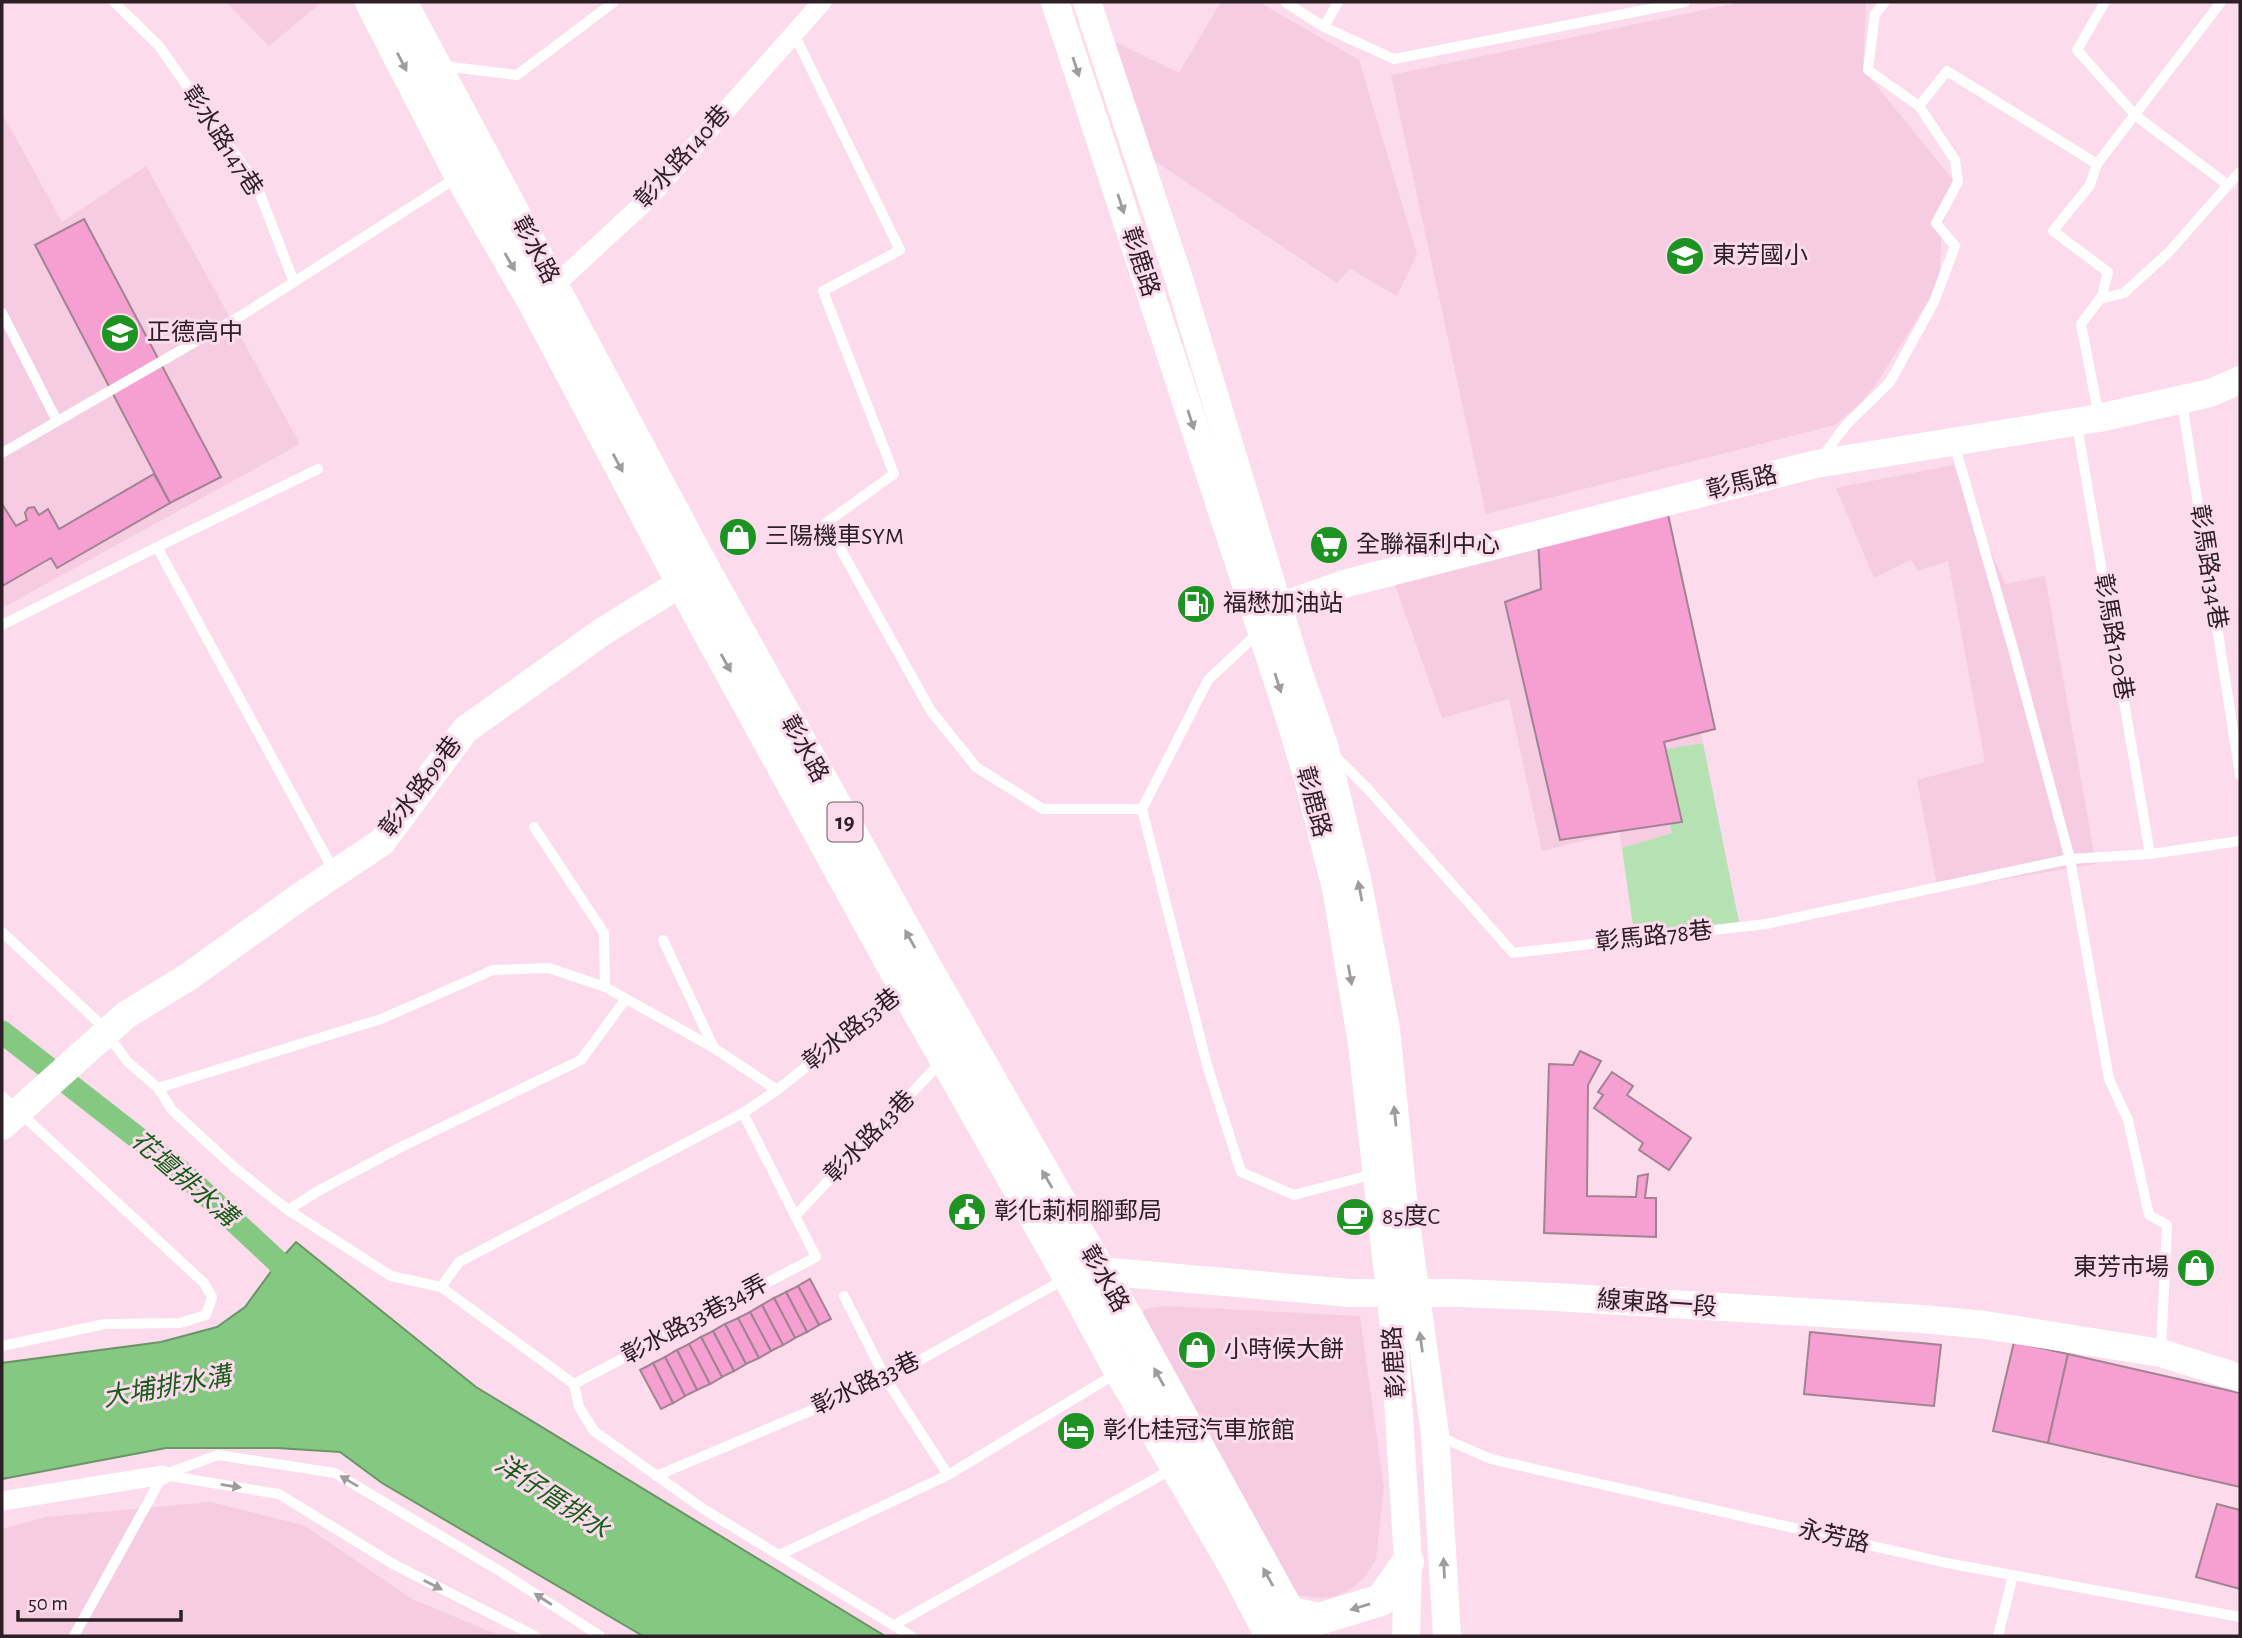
<svg xmlns="http://www.w3.org/2000/svg" width="2242" height="1638" viewBox="0 0 2242 1638" font-family="'Alegreya Sans','Noto Sans TC',sans-serif">
  <rect width="100%" height="100%" fill="#fcdbec"/>
  <g fill="#f5cce2">
    <path d="M 226,2 L 322,2 L 269,46 Z"/>
    <path d="M 1221,2 L 1259,2 L 1359,60 L 1417,254 L 1397,296 L 1350,269 L 1337,283 L 1146,155 L 1111,40 L 1179,73 Z"/>
    <path d="M 1742,2 L 1866,2 L 1863,69 L 1957,185 L 1942,227 L 1939,284 L 1878,381 L 1863,401 L 1835,425 L 1486,514 L 1391,75 Z"/>
    <path d="M 2,113 L 62,222 L 146,166 L 300,444 L 2,608 Z"/>
    <path d="M 1953,465 L 2005,584 L 2045,576 L 2096,864 L 1938,890 L 1917,780 L 1985,762 L 1948,561 L 1918,571 L 1911,560 L 1874,578 L 1836,488 Z"/>
    <path d="M 1658,522 L 1703,743 L 1653,751 L 1672,833 L 1622,848 L 1619,832 L 1542,851 L 1509,699 L 1442,718 L 1393,579 Z"/>
    <path d="M 1163,1306 L 1360,1316 L 1384,1488 L 1376,1559 L 1364,1578 L 1351,1589 L 1336,1596 L 1320,1598 L 1295,1595 L 1139,1319 L 1145,1309 Z"/>
    <path d="M 210,1502 L 305,1526 L 412,1599 L 501,1636 L 2,1636 L 2,1529 L 46,1517 Z"/>
  </g>
  <path fill="#b6e1b2" d="M 1703,743 L 1739,922 L 1635,940 L 1622,848 L 1672,833 L 1653,751 Z"/>
  <path fill="#85c882" stroke="#6a9666" stroke-width="2" d="M 296,1242 L 476,1387 L 885,1636 L 643,1636 L 382,1483 L 340,1452 L 277,1448 L 166,1448 L 2,1479 L 2,1363 L 161,1342 L 217,1327 L 245,1307 L 278,1262 Z"/>
  <g fill="none" stroke-linecap="round" stroke-linejoin="round">
    <path stroke="#85c882" stroke-width="23" d="M 2,1032 L 184,1174 L 278,1262 L 293,1288"/>
  </g>
  <g fill="#f69fd1" stroke="#a18393" stroke-width="2">
    <path d="M 84,219 L 221,477 L 170,503 L 35,245 Z"/>
    <path d="M 154,474 L 170,503 L 57,568 L 51,558 L 2,586 L 2,504 L 16,526 L 27,520 L 25,513 L 28,508 L 34,507 L 39,515 L 48,509 L 59,529 Z"/>
    <path d="M 1667,510 L 1715,729 L 1664,742 L 1682,822 L 1560,840 L 1505,602 L 1541,589 L 1538,541 Z"/>
    <path d="M 1580,1051 L 1601,1061 L 1588,1085 L 1587,1196 L 1636,1197 L 1638,1176 L 1648,1174 L 1645,1198 L 1656,1198 L 1656,1237 L 1544,1233 L 1549,1064 L 1573,1065 Z"/>
    <path d="M 1612,1072 L 1633,1086 L 1627,1095 L 1691,1138 L 1669,1170 L 1639,1150 L 1643,1143 L 1594,1108 L 1603,1095 L 1598,1092 Z"/>
    <path d="M 810,1279 L 831,1319 L 819,1325 L 798,1286 Z"/>
    <path d="M 798,1286 L 819,1325 L 807,1332 L 786,1292 Z"/>
    <path d="M 786,1292 L 807,1332 L 795,1338 L 774,1298 Z"/>
    <path d="M 774,1298 L 795,1338 L 783,1345 L 762,1305 Z"/>
    <path d="M 762,1305 L 783,1345 L 771,1351 L 750,1312 Z"/>
    <path d="M 750,1312 L 771,1351 L 759,1358 L 738,1318 Z"/>
    <path d="M 738,1318 L 759,1358 L 746,1364 L 725,1324 Z"/>
    <path d="M 725,1324 L 746,1364 L 734,1371 L 713,1331 Z"/>
    <path d="M 713,1331 L 734,1371 L 722,1377 L 701,1337 Z"/>
    <path d="M 1810,1332 L 1941,1345 L 1934,1406 L 1804,1394 Z"/>
    <path d="M 701,1337 L 722,1377 L 710,1384 L 689,1344 Z"/>
    <path d="M 2014,1342 L 2068,1354 L 2048,1443 L 1993,1431 Z"/>
    <path d="M 689,1344 L 710,1384 L 697,1390 L 677,1350 Z"/>
    <path d="M 677,1350 L 697,1390 L 685,1396 L 665,1357 Z"/>
    <path d="M 2068,1354 L 2240,1393 L 2240,1487 L 2048,1443 Z"/>
    <path d="M 665,1357 L 685,1396 L 673,1403 L 653,1363 Z"/>
    <path d="M 653,1363 L 673,1403 L 661,1409 L 640,1370 Z"/>
    <path d="M 2217,1504 L 2240,1510 L 2240,1589 L 2196,1577 Z"/>
  </g>
  <g fill="none" stroke-linecap="round" stroke-linejoin="round">
    <g stroke="#fff" stroke-width="10">
      <path d="M 114,2 L 159,46 L 256,184 L 294,282 L 456,178"/>
      <path d="M 1285,2 L 1324,27 L 1394,59 L 1685,2"/>
      <path d="M 1885,2 L 1875,14 L 1868,70 L 1919,106 L 1947,71 L 2097,164 L 2221,2"/>
      <path d="M 2105,2 L 2077,50 L 2136,116 L 2228,185 L 2240,172"/>
      <path d="M 1324,27 L 1338,2"/>
      <path d="M 794,34 L 900,250 L 823,291 L 894,474 L 826,523 L 931,711 L 976,767 L 1043,809 L 1142,809"/>
      <path d="M 443,66 L 517,75 L 614,2"/>
      <path d="M 2097,164 L 2090,185 L 2053,231 L 2108,272 L 2102,296 L 2081,324 L 2099,417"/>
      <path d="M 2100,299 L 2124,293 L 2168,253 L 2228,185"/>
      <path d="M 2,313 L 57,421"/>
      <path d="M 2182,402 L 2240,775"/>
      <path d="M 2077,425 L 2150,854"/>
      <path d="M 1954,443 L 2014,652 L 2070,859 L 2109,1079 L 2128,1120 L 2149,1215 L 2167,1225 L 2161,1350"/>
      <path d="M 2,453 L 242,315 L 294,282"/>
      <path d="M 1822,457 L 1846,425 L 1890,382 L 1934,302 L 1955,246 L 1936,223 L 1958,182 L 1955,160 L 1919,106"/>
      <path d="M 157,547 L 335,873"/>
      <path d="M 2,625 L 157,547 L 318,469"/>
      <path d="M 1258,633 L 1208,680 L 1142,809 L 1207,1065 L 1241,1172 L 1294,1195 L 1374,1174"/>
      <path d="M 1334,755 L 1367,788 L 1513,953 L 1766,924 L 2070,859 L 2150,854 L 2240,841"/>
      <path d="M 534,827 L 604,933 L 605,987"/>
      <path d="M 2,932 L 97,1021 L 128,1062 L 158,1088 L 172,1110 L 235,1168 L 288,1210 L 391,1276 L 441,1287 L 574,1384 L 579,1407 L 594,1431 L 702,1508 L 911,1636"/>
      <path d="M 663,940 L 714,1048"/>
      <path d="M 158,1088 L 381,1019 L 493,970 L 549,968 L 605,987 L 714,1048 L 777,1090"/>
      <path d="M 2,1096 L 204,1283 L 212,1297 L 206,1315 L 180,1323 L 105,1324 L 2,1346"/>
      <path d="M 288,1210 L 318,1191 L 399,1148 L 581,1060 L 625,1000"/>
      <path d="M 795,1216 L 942,1061"/>
      <path d="M 441,1287 L 459,1262 L 743,1113 L 777,1090 L 902,991"/>
      <path d="M 844,1296 L 886,1379 L 948,1475"/>
      <path d="M 574,1384 L 816,1257 L 743,1113"/>
      <path d="M 1438,1436 L 1491,1459 L 1947,1563 L 2240,1617"/>
      <path d="M 164,1475 L 279,1494 L 393,1564 L 535,1636"/>
      <path d="M 656,1476 L 886,1379 L 1065,1279"/>
      <path d="M 779,1555 L 948,1475 L 1117,1373"/>
      <path d="M 894,1625 L 1174,1468"/>
      <path d="M 74,1636 L 163,1475 L 218,1455 L 335,1473 L 503,1573 L 600,1636"/>
      <path d="M 1998,1636 L 2013,1575"/>
    </g>
    <g stroke="#fff" stroke-width="19">
      <path d="M 544,291 L 554,286 L 647,200 L 822,2"/>
      <path d="M 2,1501 L 163,1475"/>
    </g>
    <g stroke="#fff" stroke-width="28">
      <path d="M 1055,2 L 1283,697 L 1307,775 L 1336,888 L 1362,1044 L 1393,1318 L 1408,1562 L 1406,1636"/>
      <path d="M 1087,2 L 1179,279 L 1296,665 L 1324,745 L 1357,879 L 1386,1029 L 1404,1208 L 1435,1434 L 1447,1636"/>
      <path d="M 1267,623 L 1279,607 L 1347,583 L 1816,464 L 2099,418 L 2210,393 L 2240,380"/>
      <path d="M 2,1126 L 126,1015 L 188,977 L 301,896 L 382,842 L 465,730 L 602,632 L 702,570"/>
      <path d="M 1082,1274 L 1100,1271 L 1350,1293 L 1458,1293 L 1554,1297 L 1922,1319 L 1985,1325 L 2161,1353 L 2240,1378"/>
    </g>
    <g stroke="#fff" stroke-width="32">
      <path d="M 371,2 L 460,175 L 533,301 L 697,611 L 905,988 L 1069,1277 L 1120,1371 L 1236,1569 L 1271,1636"/>
      <path d="M 401,2 L 704,569 L 928,971 L 1130,1323 L 1302,1636"/>
      <path d="M 1288,1612 L 1319,1619 L 1381,1600 L 1408,1562"/>
    </g>
  </g>
  <defs><path id="oneway-solid" d="M-6-.8H1V-3.2L6.5 0L1 3.2V.8H-6Z" transform="scale(1.75)"/></defs>
  <g fill="#a09b9d">
    <use href="#oneway-solid" transform="translate(402 62) rotate(63)"/>
    <use href="#oneway-solid" transform="translate(1076 67) rotate(72)"/>
    <use href="#oneway-solid" transform="translate(1121 204) rotate(72)"/>
    <use href="#oneway-solid" transform="translate(510 262) rotate(60)"/>
    <use href="#oneway-solid" transform="translate(1191 420) rotate(72)"/>
    <use href="#oneway-solid" transform="translate(618 463) rotate(62)"/>
    <use href="#oneway-solid" transform="translate(726 663) rotate(61)"/>
    <use href="#oneway-solid" transform="translate(1278 683) rotate(72)"/>
    <use href="#oneway-solid" transform="translate(1360 891) rotate(-101)"/>
    <use href="#oneway-solid" transform="translate(910 939) rotate(-119)"/>
    <use href="#oneway-solid" transform="translate(1350 975) rotate(80)"/>
    <use href="#oneway-solid" transform="translate(1395 1116) rotate(-96)"/>
    <use href="#oneway-solid" transform="translate(1047 1179) rotate(-120)"/>
    <use href="#oneway-solid" transform="translate(1421 1342) rotate(-98)"/>
    <use href="#oneway-solid" transform="translate(1159 1377) rotate(-119)"/>
    <use href="#oneway-solid" transform="translate(349 1481) rotate(-149)"/>
    <use href="#oneway-solid" transform="translate(231 1486) rotate(9)"/>
    <use href="#oneway-solid" transform="translate(1444 1568) rotate(-93)"/>
    <use href="#oneway-solid" transform="translate(1268 1577) rotate(-119)"/>
    <use href="#oneway-solid" transform="translate(433 1585) rotate(27)"/>
    <use href="#oneway-solid" transform="translate(543 1599) rotate(-147)"/>
    <use href="#oneway-solid" transform="translate(1360 1607) rotate(163)"/>
  </g>
  <defs>
    <symbol id="school-disc" viewBox="-11 -11 22 22"><circle r="9.5" fill="#1d9321" stroke="#fcdbec"/><path d="M0-5L7-2L0 1L-7-2ZM-4 1L0 2.5L4 1V4Q0 6-4 4Z" fill="#fff"/></symbol>
    <symbol id="shop-disc" viewBox="-11 -11 22 22"><circle r="9.5" fill="#1d9321" stroke="#fcdbec"/><path d="M-5-2.5h2.3a2.7 3.5 0 0 1 5.4 0H5L5.5 6h-11ZM-1.5-2.5h3a1.5 2.3 0 0 0-3 0Z" fill="#fff"/></symbol>
    <symbol id="supermarket-disc" viewBox="-11 -11 22 22"><circle r="9.5" fill="#1d9321" stroke="#fcdbec"/><path d="M-6-5.5h2.5l.6 2H6L4.5 2H-2.5L-4.4-4H-6ZM-1.5 3.2a1.3 1.3 0 1 0 .1 0ZM3 3.2a1.3 1.3 0 1 0 .1 0Z" fill="#fff"/></symbol>
    <symbol id="fuel-disc" viewBox="-11 -11 22 22"><circle r="9.5" fill="#1d9321" stroke="#fcdbec"/><path d="M-5.5-6h7V0h2V4h1.3V-2.5L3-4.5l.8-.8L6-3V5H2.5V1h-1V6h-7ZM-4.2-4.7v3.2H.2V-4.7Z" fill="#fff"/></symbol>
    <symbol id="civic-disc" viewBox="-11 -11 22 22"><circle r="9.5" fill="#1d9321" stroke="#fcdbec"/><path d="M-.6-6.5H3V-4.5H.6V-3L4-1V1h2V6H-6V1h2V-1L-.6-3ZM-1.2 2.5V6h2.4V2.5Z" fill="#fff"/></symbol>
    <symbol id="cafe-disc" viewBox="-11 -11 22 22"><circle r="9.5" fill="#1d9321" stroke="#fcdbec"/><path d="M-5.5-4.5H6V0H3Q3 3.5 0 3.5H-2.5Q-5.5 3.5-5.5 0ZM3-3.2v2h1.7v-2ZM-6 4.5H4V6H-6Z" fill="#fff"/></symbol>
    <symbol id="hotel-disc" viewBox="-11 -11 22 22"><circle r="9.5" fill="#1d9321" stroke="#fcdbec"/><path d="M-6-4.5h1.5V1H6V5H4.5V3h-9V5H-6ZM-4 0a1.8 1.8 0 1 1 3.6 0ZM.5 0V-2.5h3Q6-2.5 6 0Z" fill="#fff"/></symbol>
  </defs>
  <g fill-rule="evenodd">
    <use href="#school-disc" x="1663" y="234" width="44" height="44"/>
    <use href="#school-disc" x="98" y="311" width="44" height="44"/>
    <use href="#shop-disc" x="716" y="515" width="44" height="44"/>
    <use href="#supermarket-disc" x="1307" y="523" width="44" height="44"/>
    <use href="#fuel-disc" x="1174" y="582" width="44" height="44"/>
    <use href="#civic-disc" x="945" y="1190" width="44" height="44"/>
    <use href="#cafe-disc" x="1333" y="1195" width="44" height="44"/>
    <use href="#shop-disc" x="2174" y="1246" width="44" height="44"/>
    <use href="#shop-disc" x="1175" y="1328" width="44" height="44"/>
    <use href="#hotel-disc" x="1054" y="1409" width="44" height="44"/>
  </g>
  <g text-anchor="middle" dominant-baseline="central" stroke-width="6" stroke-linejoin="round" paint-order="stroke">
    <rect fill="#fcdbec" stroke="#6a5861" stroke-width="2" x="827.5" y="802.5" width="35" height="39" rx="5"/>
    <g font-size="23" font-weight="bold" fill="#2c2026">
      <text x="845" y="822">19</text>
    </g>
    <g font-size="24" fill="#2c2026" stroke="#fcdbec">
      <text transform="translate(222 141) rotate(57)">彰水路147巷</text>
      <text transform="translate(683 157) rotate(-48)">彰水路140巷</text>
      <text transform="translate(535 250) rotate(62)">彰水路</text>
      <text transform="translate(1140 262) rotate(72)">彰鹿路</text>
      <text transform="translate(1742 483) rotate(-14)">彰馬路</text>
      <text transform="translate(2208 567) rotate(81)">彰馬路134巷</text>
      <text transform="translate(2113 637) rotate(80)">彰馬路120巷</text>
      <text transform="translate(804 749) rotate(61)">彰水路</text>
      <text transform="translate(421 787) rotate(-53)">彰水路99巷</text>
      <text transform="translate(1313 802) rotate(75)">彰鹿路</text>
      <text transform="translate(1654 937) rotate(-6)">彰馬路78巷</text>
      <text transform="translate(852 1030) rotate(-38)">彰水路53巷</text>
      <text transform="translate(870 1137) rotate(-46)">彰水路43巷</text>
      <text transform="translate(1104 1279) rotate(60)">彰水路</text>
      <text transform="translate(1657 1304) rotate(4)">線東路一段</text>
      <text transform="translate(695 1320) rotate(-28)">彰水路33巷34弄</text>
      <text transform="translate(1395 1362) rotate(-94)">彰鹿路</text>
      <text transform="translate(866 1384) rotate(-25)">彰水路33巷</text>
      <text transform="translate(1834 1537) rotate(13)">永芳路</text>
    </g>
    <g font-size="24" fill="#2c2026" stroke="#fcdbec" text-anchor="start">
      <text x="1712" y="256">東芳國小</text>
      <text x="147" y="333">正德高中</text>
      <text x="765" y="537">三陽機車SYM</text>
      <text x="1356" y="545">全聯福利中心</text>
      <text x="1223" y="604">福懋加油站</text>
      <text x="994" y="1212">彰化莿桐腳郵局</text>
      <text x="1382" y="1217">85度C</text>
      <text x="2169" y="1268" text-anchor="end">東芳市場</text>
      <text x="1224" y="1350">小時候大餅</text>
      <text x="1103" y="1431">彰化桂冠汽車旅館</text>
    </g>
    <g font-size="26" font-style="italic" fill="#195d1a" stroke="#fcdbec">
      <text transform="translate(184 1179) rotate(41)">花壇排水溝</text>
      <text transform="translate(167 1387) rotate(-10)">大埔排水溝</text>
      <text transform="translate(552 1497) rotate(33)">洋仔厝排水</text>
    </g>
  </g>
  <rect width="2242" height="1638" fill="none" stroke="#2c2026" stroke-width="7"/>
  <path d="M18 1610v10h163v-10" fill="none" stroke="#2c2026" stroke-width="3.5"/>
  <text x="28" y="1610" font-size="21" fill="#2c2026" stroke="#fcdbec" stroke-width="5" paint-order="stroke">50 m</text>
</svg>
